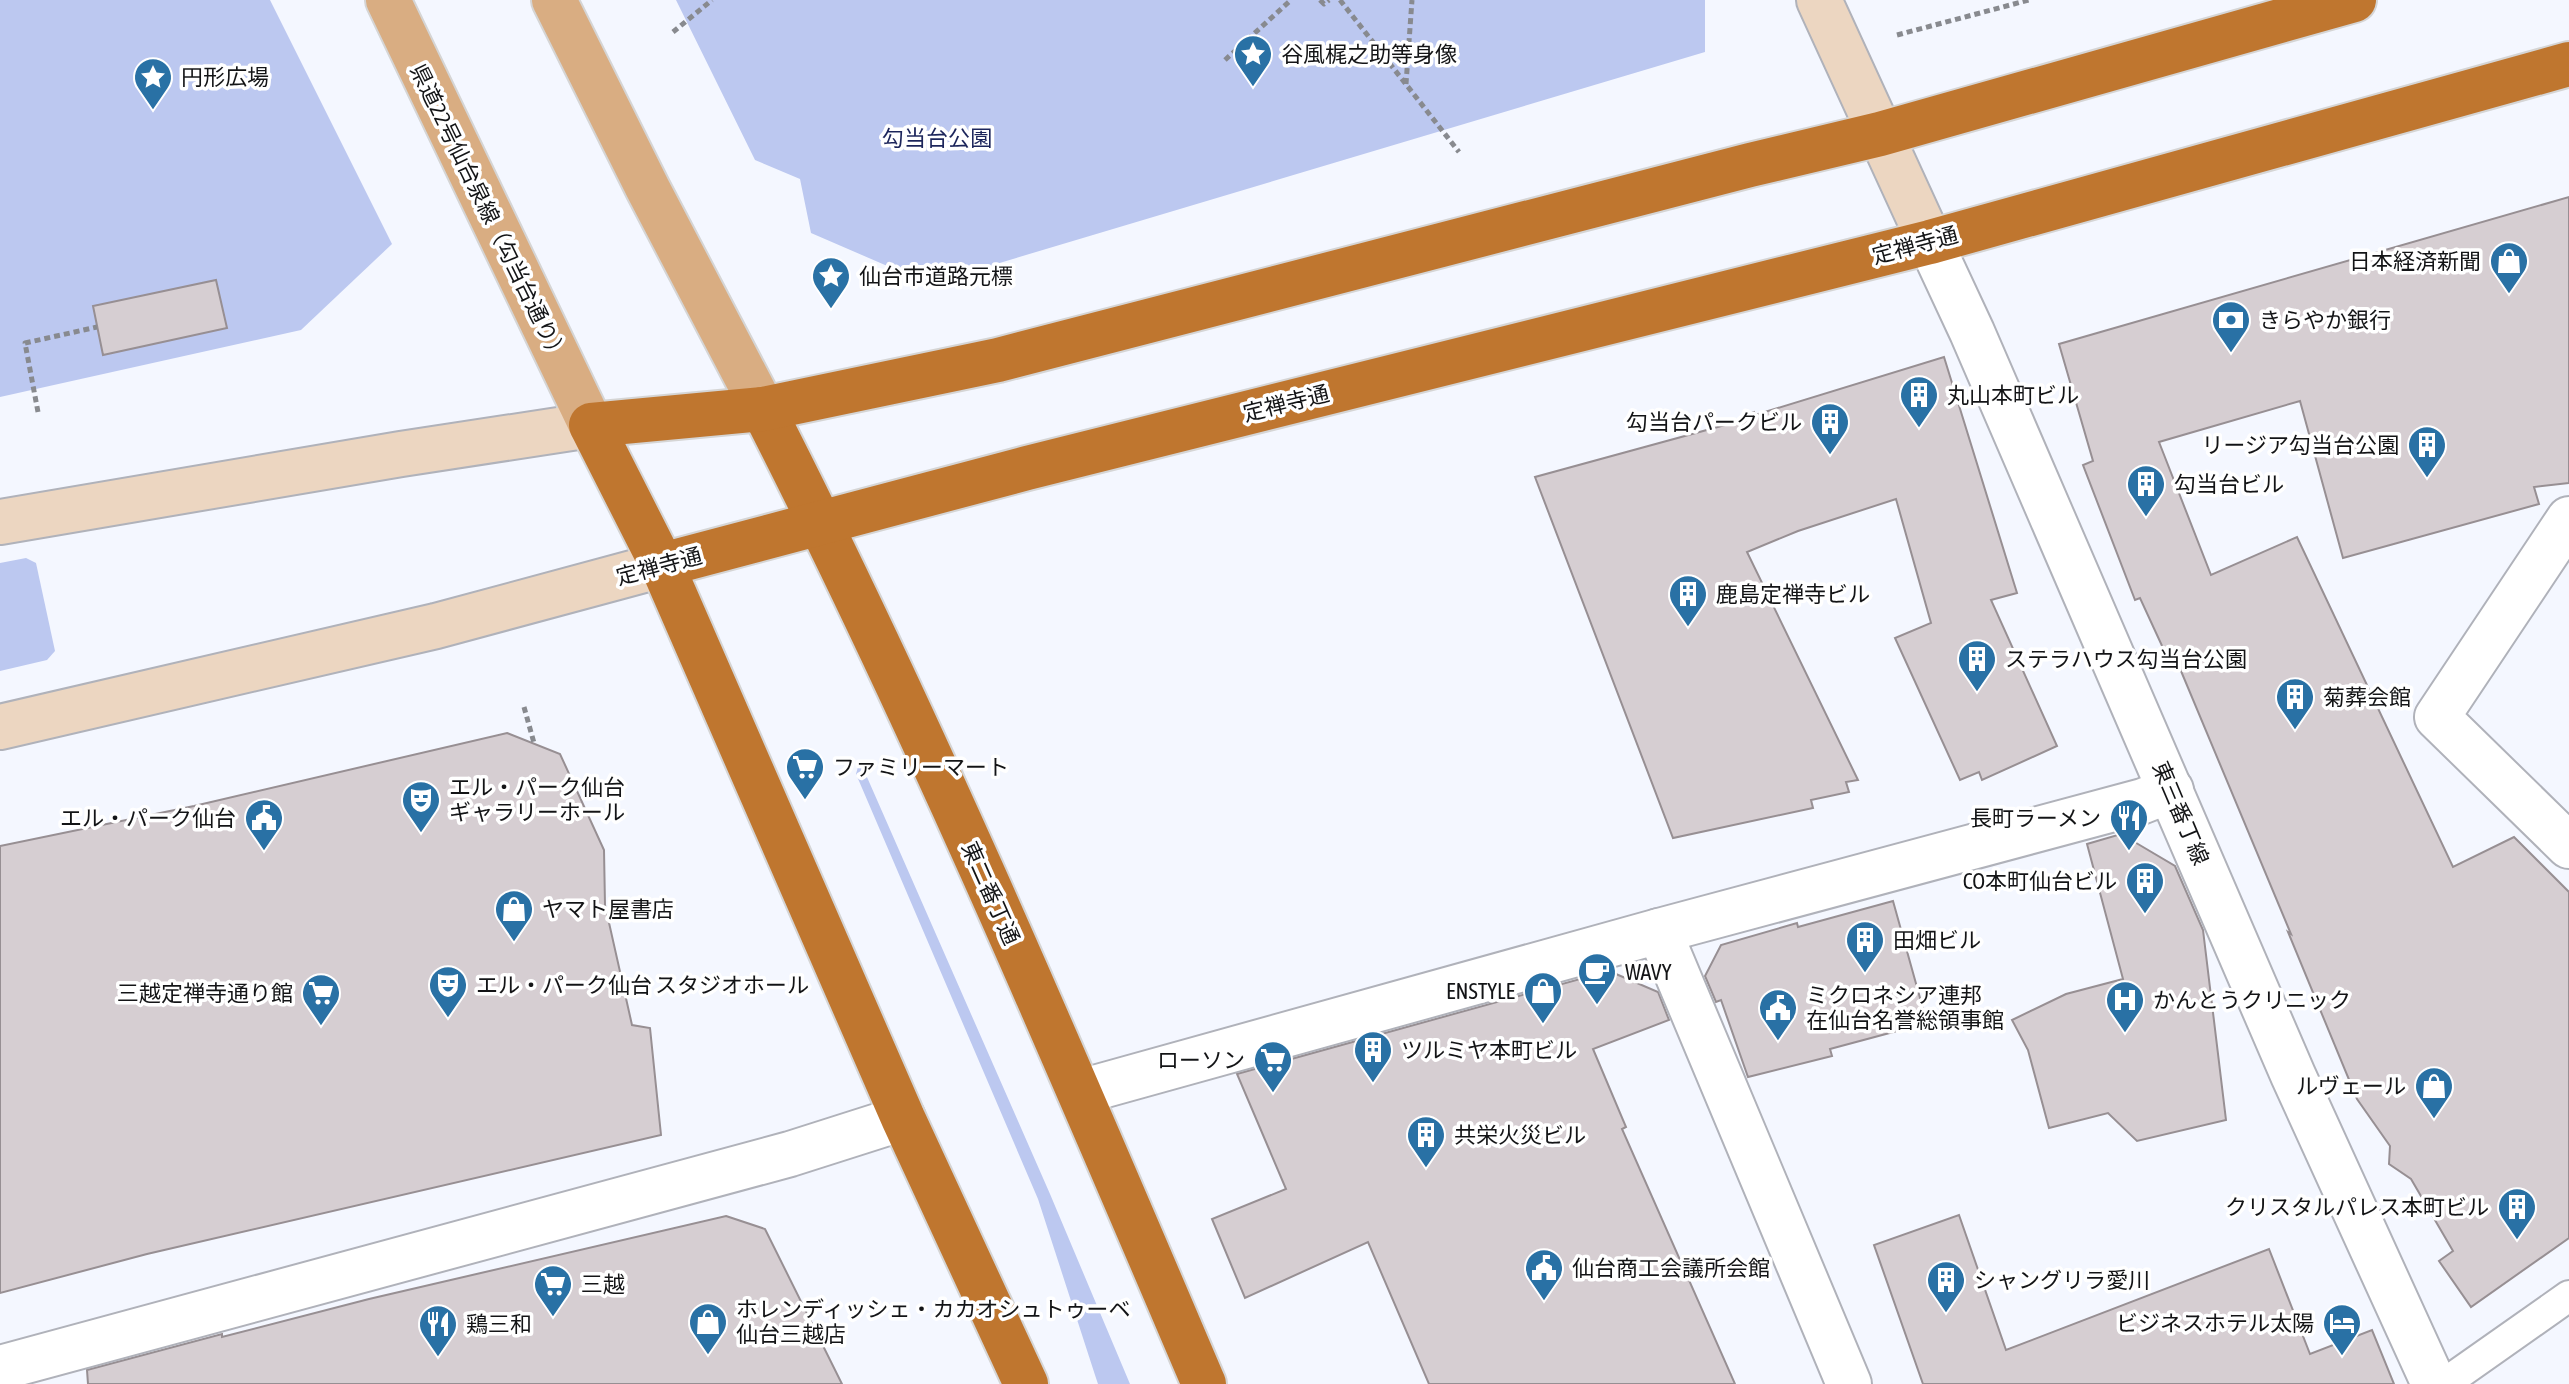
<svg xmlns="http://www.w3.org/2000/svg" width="2569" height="1384" viewBox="0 0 2569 1384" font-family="'Asap Condensed','Noto Sans JP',sans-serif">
  <rect width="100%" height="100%" fill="#f4f7ff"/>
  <g fill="#bcc8f0">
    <path d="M 0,0 L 270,0 L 392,244 L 301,330 L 0,397 Z"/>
    <path d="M 676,0 L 1705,0 L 1705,52 L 929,284 L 811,233 L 800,179 L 755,160 Z"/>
    <path d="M 26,558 L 36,563 L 55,651 L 47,660 L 0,671 L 0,563 Z"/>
    <path d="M 858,767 L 863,768 L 1050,1194 L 1130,1384 L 1098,1384 L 1095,1375 L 1038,1199 L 856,774 Z"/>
  </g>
  <g fill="#d6ced2" stroke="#978f93" stroke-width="2">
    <path d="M 2569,197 L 2569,483 L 2534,487 L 2539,504 L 2343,558 L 2300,401 L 2159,442 L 2211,575 L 2297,537 L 2453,867 L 2514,837 L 2569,892 L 2569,1238 L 2471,1307 L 2439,1261 L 2453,1251 L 2411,1179 L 2389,1164 L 2390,1146 L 2357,1099 L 2288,932 L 2291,934 L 2176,659 L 2169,661 L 2140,598 L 2135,600 L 2083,465 L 2093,461 L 2059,344 Z"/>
    <path d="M 216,280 L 227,328 L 103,355 L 93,306 Z"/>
    <path d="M 1944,357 L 2017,593 L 1991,600 L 2057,746 L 1982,780 L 1979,772 L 1960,780 L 1895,638 L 1931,623 L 1896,499 L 1798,531 L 1747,552 L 1858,780 L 1846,782 L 1849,792 L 1811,800 L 1813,808 L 1673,838 L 1535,477 L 1725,425 L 1754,412 L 1755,415 Z"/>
    <path d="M 507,733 L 560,754 L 604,850 L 605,905 L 632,1025 L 650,1028 L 661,1135 L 147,1254 L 0,1293 L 0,846 L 194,806 Z"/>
    <path d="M 2121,834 L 2175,866 L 2203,930 L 2226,1120 L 2137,1141 L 2108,1113 L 2049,1128 L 2028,1050 L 2012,1020 L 2066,994 L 2123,979 L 2087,844 Z"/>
    <path d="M 1893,901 L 1927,1023 L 1830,1049 L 1832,1056 L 1748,1077 L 1721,1000 L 1716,1002 L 1705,976 L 1721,945 L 1797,923 L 1798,927 Z"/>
    <path d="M 1609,971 L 1658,992 L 1669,1020 L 1593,1049 L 1626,1127 L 1622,1129 L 1735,1384 L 1429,1384 L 1368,1242 L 1245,1298 L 1212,1219 L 1286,1189 L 1237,1074 Z"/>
    <path d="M 1959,1215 L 2006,1350 L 2269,1249 L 2310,1354 L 2372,1330 L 2394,1384 L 1923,1384 L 1874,1245 Z"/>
    <path d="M 726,1216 L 765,1229 L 842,1384 L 88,1384 L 87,1370 L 222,1334 L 222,1337 L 369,1299 Z"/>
  </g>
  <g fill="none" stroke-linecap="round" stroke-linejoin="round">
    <defs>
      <path id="lane" d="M 2444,1384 L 2569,1296"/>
      <g id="street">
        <path d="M 1930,242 L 1972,332 L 2293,1075 L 2434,1384"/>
        <path d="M 2569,519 L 2437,717 L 2569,846"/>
        <path d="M 1659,931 L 1849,1384"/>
        <path d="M 1080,1092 L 1659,931 L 2143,801 L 2171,790"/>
        <path d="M 0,1368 L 790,1154 L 903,1118"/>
      </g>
      <g id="secondary">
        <path d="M 1819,0 L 1930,242"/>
        <path d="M 0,522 L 401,454 L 591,425"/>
        <path d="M 0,727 L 436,626 L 662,565"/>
      </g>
      <g id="primary">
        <path d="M 388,0 L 591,425"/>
        <path d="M 554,0 L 648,189 L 763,409"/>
      </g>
      <g id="highway">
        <path d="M 763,409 C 925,727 1064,1056 1204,1384"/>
        <path d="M 662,565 L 1027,468 L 1930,242 L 2569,64"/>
        <path d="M 1026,1384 L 903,1118 L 662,565 L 591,425 L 763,409 L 998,360 L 1750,165 L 1880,134 L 2354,0"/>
      </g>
    </defs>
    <use href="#lane" stroke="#b0b2ba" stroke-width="34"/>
    <use href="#street" stroke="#b0b2ba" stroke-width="48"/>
    <use href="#secondary" stroke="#b0b2ba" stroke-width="48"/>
    <use href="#primary" stroke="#d5d5d5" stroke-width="48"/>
    <use href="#highway" stroke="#d5d5d5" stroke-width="48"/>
    <g stroke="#888a8f" stroke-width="5" stroke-dasharray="6 4" stroke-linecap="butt">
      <path d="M 1320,0 L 1324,4 L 1329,0"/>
      <path d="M 1340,0 L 1459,152"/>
      <path d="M 673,32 L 712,0"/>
      <path d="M 1897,35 L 2029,0"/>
      <path d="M 1225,60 L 1291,0"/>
      <path d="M 1406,84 L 1412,0"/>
      <path d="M 38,412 L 25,343 L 97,327"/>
      <path d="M 524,707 L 534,743"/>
    </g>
    <use href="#lane" stroke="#fff" stroke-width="30"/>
    <use href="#street" stroke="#fff" stroke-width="44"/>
    <use href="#secondary" stroke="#ecd6c1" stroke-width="44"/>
    <use href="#primary" stroke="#d9ad82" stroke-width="44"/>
    <use href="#highway" stroke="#bf762f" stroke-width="44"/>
  </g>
  <defs>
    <symbol id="sight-pin" viewBox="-11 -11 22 30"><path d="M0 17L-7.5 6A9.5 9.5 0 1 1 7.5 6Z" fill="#2971a5" stroke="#fff"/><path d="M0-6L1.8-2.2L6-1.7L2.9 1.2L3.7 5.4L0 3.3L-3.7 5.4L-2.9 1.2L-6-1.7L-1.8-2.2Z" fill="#fff"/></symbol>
    <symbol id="shop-pin" viewBox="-11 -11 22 30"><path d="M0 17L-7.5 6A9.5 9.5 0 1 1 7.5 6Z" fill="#2971a5" stroke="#fff"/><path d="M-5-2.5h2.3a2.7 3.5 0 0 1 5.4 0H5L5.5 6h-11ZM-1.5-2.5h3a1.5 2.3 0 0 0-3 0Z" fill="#fff"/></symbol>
    <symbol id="bank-pin" viewBox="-11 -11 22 30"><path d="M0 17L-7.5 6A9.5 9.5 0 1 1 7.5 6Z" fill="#2971a5" stroke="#fff"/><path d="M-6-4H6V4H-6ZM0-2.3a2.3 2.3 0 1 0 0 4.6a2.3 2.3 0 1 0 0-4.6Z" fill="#fff"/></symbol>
    <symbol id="building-pin" viewBox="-11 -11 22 30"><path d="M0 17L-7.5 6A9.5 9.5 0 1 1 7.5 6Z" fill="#2971a5" stroke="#fff"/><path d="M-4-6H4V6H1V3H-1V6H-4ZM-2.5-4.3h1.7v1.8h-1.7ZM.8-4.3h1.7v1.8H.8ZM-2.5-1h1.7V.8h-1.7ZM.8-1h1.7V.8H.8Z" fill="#fff"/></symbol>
    <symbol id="supermarket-pin" viewBox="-11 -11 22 30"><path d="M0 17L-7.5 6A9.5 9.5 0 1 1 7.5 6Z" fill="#2971a5" stroke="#fff"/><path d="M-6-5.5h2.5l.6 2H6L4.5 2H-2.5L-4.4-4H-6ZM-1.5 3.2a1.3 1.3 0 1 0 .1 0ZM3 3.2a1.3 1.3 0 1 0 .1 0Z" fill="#fff"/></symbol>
    <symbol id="theatre-pin" viewBox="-11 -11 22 30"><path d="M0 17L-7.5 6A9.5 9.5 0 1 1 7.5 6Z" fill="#2971a5" stroke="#fff"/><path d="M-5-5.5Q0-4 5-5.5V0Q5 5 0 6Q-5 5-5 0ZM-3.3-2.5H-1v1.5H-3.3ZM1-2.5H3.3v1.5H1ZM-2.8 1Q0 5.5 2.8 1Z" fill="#fff"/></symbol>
    <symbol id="civic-pin" viewBox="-11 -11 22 30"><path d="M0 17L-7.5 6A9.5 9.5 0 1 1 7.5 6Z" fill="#2971a5" stroke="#fff"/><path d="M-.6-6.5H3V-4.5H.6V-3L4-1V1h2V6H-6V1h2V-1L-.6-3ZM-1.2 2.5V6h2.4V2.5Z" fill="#fff"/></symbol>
    <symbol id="restaurant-pin" viewBox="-11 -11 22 30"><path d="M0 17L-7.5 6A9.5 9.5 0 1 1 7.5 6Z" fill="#2971a5" stroke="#fff"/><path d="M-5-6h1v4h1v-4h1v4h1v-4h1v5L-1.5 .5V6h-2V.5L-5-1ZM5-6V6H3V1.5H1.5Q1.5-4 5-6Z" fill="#fff"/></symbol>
    <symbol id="cafe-pin" viewBox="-11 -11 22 30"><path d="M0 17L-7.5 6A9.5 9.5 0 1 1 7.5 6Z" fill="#2971a5" stroke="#fff"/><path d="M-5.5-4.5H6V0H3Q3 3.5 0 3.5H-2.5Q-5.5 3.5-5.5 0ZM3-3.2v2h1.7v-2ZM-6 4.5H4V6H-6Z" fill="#fff"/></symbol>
    <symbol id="hospital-pin" viewBox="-11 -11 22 30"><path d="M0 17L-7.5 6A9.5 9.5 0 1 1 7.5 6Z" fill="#2971a5" stroke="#fff"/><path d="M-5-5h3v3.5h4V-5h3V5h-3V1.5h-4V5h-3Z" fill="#fff"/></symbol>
    <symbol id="hotel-pin" viewBox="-11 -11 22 30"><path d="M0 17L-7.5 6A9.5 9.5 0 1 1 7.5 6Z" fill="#2971a5" stroke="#fff"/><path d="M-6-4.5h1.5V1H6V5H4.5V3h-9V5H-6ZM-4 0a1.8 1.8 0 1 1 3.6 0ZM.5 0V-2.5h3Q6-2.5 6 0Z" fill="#fff"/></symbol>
  </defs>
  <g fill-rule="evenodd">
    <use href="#sight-pin" x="1231" y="32" width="44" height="60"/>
    <use href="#sight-pin" x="131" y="55" width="44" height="60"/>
    <use href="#shop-pin" x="2487" y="239" width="44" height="60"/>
    <use href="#sight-pin" x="809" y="254" width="44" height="60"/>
    <use href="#bank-pin" x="2209" y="298" width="44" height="60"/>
    <use href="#building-pin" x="1897" y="373" width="44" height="60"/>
    <use href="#building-pin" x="1808" y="400" width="44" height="60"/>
    <use href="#building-pin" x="2405" y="423" width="44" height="60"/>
    <use href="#building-pin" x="2124" y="462" width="44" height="60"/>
    <use href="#building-pin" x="1666" y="572" width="44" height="60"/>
    <use href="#building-pin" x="1955" y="637" width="44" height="60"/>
    <use href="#building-pin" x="2273" y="675" width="44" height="60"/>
    <use href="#supermarket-pin" x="783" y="745" width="44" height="60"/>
    <use href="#theatre-pin" x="399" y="778" width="44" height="60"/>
    <use href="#civic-pin" x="242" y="796" width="44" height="60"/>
    <use href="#restaurant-pin" x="2107" y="796" width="44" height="60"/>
    <use href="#building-pin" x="2123" y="859" width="44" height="60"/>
    <use href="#shop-pin" x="492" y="887" width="44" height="60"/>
    <use href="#building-pin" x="1843" y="918" width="44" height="60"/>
    <use href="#cafe-pin" x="1575" y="950" width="44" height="60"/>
    <use href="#theatre-pin" x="426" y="963" width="44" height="60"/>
    <use href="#shop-pin" x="1521" y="969" width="44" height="60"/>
    <use href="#supermarket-pin" x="299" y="971" width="44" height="60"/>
    <use href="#hospital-pin" x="2103" y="978" width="44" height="60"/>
    <use href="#civic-pin" x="1756" y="986" width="44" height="60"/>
    <use href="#building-pin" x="1351" y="1028" width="44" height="60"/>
    <use href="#supermarket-pin" x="1251" y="1038" width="44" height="60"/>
    <use href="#shop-pin" x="2412" y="1064" width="44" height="60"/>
    <use href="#building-pin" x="1404" y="1113" width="44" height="60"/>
    <use href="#building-pin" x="2495" y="1185" width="44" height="60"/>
    <use href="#civic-pin" x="1522" y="1246" width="44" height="60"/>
    <use href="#building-pin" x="1924" y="1258" width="44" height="60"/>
    <use href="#supermarket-pin" x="531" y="1262" width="44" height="60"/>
    <use href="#shop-pin" x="686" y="1300" width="44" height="60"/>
    <use href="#hotel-pin" x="2320" y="1301" width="44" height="60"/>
    <use href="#restaurant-pin" x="416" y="1302" width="44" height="60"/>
  </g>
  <g text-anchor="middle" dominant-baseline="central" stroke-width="7" stroke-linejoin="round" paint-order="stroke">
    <g font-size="22" fill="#131416" stroke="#fff" text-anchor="start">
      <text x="1281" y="54">谷風梶之助等身像</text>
      <text x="181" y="77">円形広場</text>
      <text x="2481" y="261" text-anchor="end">日本経済新聞</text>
      <text x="859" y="276">仙台市道路元標</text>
      <text x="2259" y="320">きらやか銀行</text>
      <text x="1947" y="395">丸山本町ビル</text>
      <text x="1802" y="422" text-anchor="end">勾当台パークビル</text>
      <text x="2399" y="445" text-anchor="end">リージア勾当台公園</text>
      <text x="2174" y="484">勾当台ビル</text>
      <text x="1716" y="594">鹿島定禅寺ビル</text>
      <text x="2005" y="659">ステラハウス勾当台公園</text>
      <text x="2323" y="697">菊葬会館</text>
      <text x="833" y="767">ファミリーマート</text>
      <text x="449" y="787">エル・パーク仙台<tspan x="449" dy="25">ギャラリーホール</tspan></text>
      <text x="236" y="818" text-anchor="end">エル・パーク仙台</text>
      <text x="2101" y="818" text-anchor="end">長町ラーメン</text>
      <text x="2117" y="881" text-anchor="end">CO本町仙台ビル</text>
      <text x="542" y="909">ヤマト屋書店</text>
      <text x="1893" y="940">田畑ビル</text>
      <text x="1625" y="972">WAVY</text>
      <text x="476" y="985">エル・パーク仙台 スタジオホール</text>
      <text x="1515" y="991" text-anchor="end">ENSTYLE</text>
      <text x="293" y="993" text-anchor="end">三越定禅寺通り館</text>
      <text x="1806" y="995">ミクロネシア連邦<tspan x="1806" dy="25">在仙台名誉総領事館</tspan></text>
      <text x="2153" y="1000">かんとうクリニック</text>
      <text x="1401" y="1050">ツルミヤ本町ビル</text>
      <text x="1245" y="1060" text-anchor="end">ローソン</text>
      <text x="2406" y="1086" text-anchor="end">ルヴェール</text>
      <text x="1454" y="1135">共栄火災ビル</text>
      <text x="2489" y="1207" text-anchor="end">クリスタルパレス本町ビル</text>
      <text x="1572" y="1268">仙台商工会議所会館</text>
      <text x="1974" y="1280">シャングリラ愛川</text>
      <text x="581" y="1284">三越</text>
      <text x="736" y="1309">ホレンディッシェ・カカオシュトゥーベ<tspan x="736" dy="25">仙台三越店</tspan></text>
      <text x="2314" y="1323" text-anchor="end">ビジネスホテル太陽</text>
      <text x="466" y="1324">鶏三和</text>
    </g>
    <g font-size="22" fill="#1c255b" stroke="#fff">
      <text x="937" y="138">勾当台公園</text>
    </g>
    <g font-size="22" fill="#131416" stroke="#fff">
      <text transform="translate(489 213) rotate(64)">県道22号仙台泉線（勾当台通り）</text>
      <text transform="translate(1915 245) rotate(-15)">定禅寺通</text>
      <text transform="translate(1286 403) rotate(-14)">定禅寺通</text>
      <text transform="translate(659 566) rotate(-15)">定禅寺通</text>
      <text transform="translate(2181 813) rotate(67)">東三番丁線</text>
      <text transform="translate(991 893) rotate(66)">東二番丁通</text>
    </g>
  </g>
</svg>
